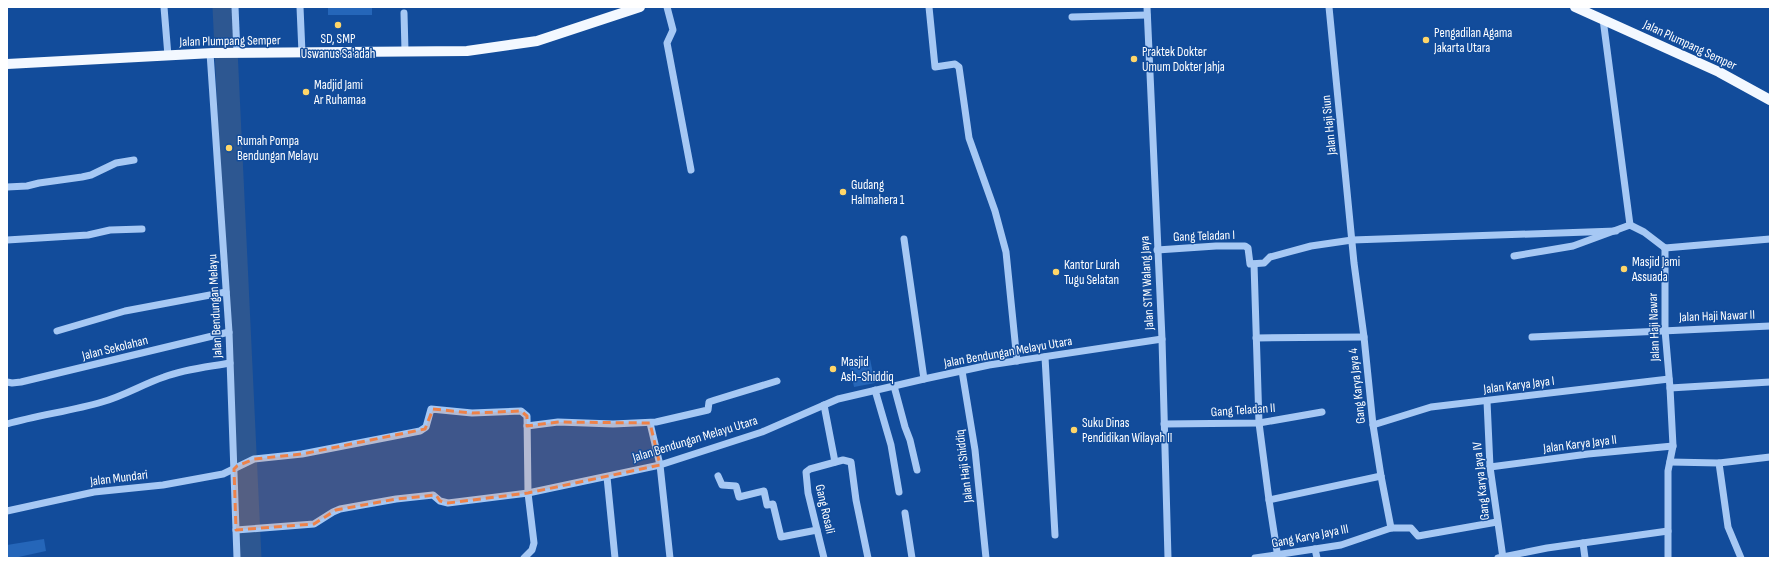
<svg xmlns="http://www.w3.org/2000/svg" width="1777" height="565" viewBox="0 0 1777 565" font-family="'Sofia Sans Condensed',sans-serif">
  <rect width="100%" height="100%" fill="#124c9b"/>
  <g fill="#2566b9">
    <rect x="328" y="7" width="44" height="8"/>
    <path d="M 870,359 L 875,383 L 854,387 L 849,363 Z"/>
    <path d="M 44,539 L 46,551 L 14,558 L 7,558 L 7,545 Z"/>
  </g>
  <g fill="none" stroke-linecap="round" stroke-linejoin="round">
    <path stroke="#2d5791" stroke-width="23" d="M 224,7 L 250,558"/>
    <g stroke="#a6c8f4" stroke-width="7">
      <path d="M 164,7 L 168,56"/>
      <path d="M 235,7 L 237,53"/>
      <path d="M 300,7 L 302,53"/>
      <path d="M 667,7 L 673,30 L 667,43 L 691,170"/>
      <path d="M 929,7 L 935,67 L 955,64 L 959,67 L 969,138 L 995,211 L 1006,252 L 1017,361"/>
      <path d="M 1147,7 L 1162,339 L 1168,558"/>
      <path d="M 1329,7 L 1354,263 L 1364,337 L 1373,425 L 1381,476 L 1391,528"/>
      <path d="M 404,13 L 405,51"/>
      <path d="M 1072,17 L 1147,15"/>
      <path d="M 1603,19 L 1630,225"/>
      <path d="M 210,53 L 229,332 L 237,558"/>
      <path d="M 7,187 L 27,186 L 39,183 L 82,177 L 91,175 L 116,163 L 134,160"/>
      <path d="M 1630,225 L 1644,232 L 1665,248"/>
      <path d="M 904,239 L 924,379"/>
      <path d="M 7,240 L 88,235 L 110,230 L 142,229"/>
      <path d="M 1665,248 L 1665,330 L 1670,388 L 1673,446 L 1668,471 L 1668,558"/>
      <path d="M 1665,248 L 1770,239"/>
      <path d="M 1157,250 L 1216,246 L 1245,246 L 1248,248 L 1250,264 L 1264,263 L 1270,257 L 1311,246 L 1352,240 L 1616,231"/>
      <path d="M 1514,256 L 1573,246 L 1630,225"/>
      <path d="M 1254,264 L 1259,423 L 1269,500"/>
      <path d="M 57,331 L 125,311 L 226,292"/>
      <path d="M 1532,337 L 1770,326"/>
      <path d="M 1256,338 L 1364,337"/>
      <path d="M 1045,357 L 1055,535"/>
      <path d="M 962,371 L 975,450 L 986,558"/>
      <path d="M 7,382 L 12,383 L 21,382 L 229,332"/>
      <path d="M 894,386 L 905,427 L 910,440 L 917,470"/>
      <path d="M 1670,388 L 1770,382"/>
      <path d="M 875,390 L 891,445 L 899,492"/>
      <path d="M 1487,401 L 1490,467 L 1503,558"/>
      <path d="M 824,405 L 835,462"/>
      <path d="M 650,423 L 660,465 L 670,558"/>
      <path d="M 7,424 C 39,415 71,411 102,402 C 124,396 143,384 164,377 C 185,369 208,367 230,363"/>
      <path d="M 1164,424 L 1259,423 L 1322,412"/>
      <path d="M 1373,425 L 1431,407 L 1669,379"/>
      <path d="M 527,426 L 558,422 L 613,424 L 656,422 L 708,410 L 709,402 L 715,400 L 777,381"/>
      <path d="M 1670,462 L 1719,463 L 1728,527 L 1741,558"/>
      <path d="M 1719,463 L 1770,457"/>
      <path d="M 1490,467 L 1588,454 L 1673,446"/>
      <path d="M 718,476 L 722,485 L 736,486 L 739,497 L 764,491 L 767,505 L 773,504 L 781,537 L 817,530"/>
      <path d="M 607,477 L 615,558"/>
      <path d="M 7,511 L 94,492 L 163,485 L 223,474 L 254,459 L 302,454 L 420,431 L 426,427 L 431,409 L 472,413 L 521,411 L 527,416 L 528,493 L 534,543 L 532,550 L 524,558"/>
      <path d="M 905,513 L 912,558"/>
      <path d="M 236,530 L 314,524 L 333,512 L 340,509 L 396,499 L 433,495 L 440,501 L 448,503 L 528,493 L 660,465 L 762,432 L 838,399 L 924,379 L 989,365 L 1162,339"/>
      <path d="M 1583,543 L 1585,558"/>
      <path d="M 1315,549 L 1317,558"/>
      <path d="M 824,558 L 808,493 L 806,472 L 810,469 L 843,460 L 851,462 L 856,500 L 868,558"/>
      <path d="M 1255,558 L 1341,545 L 1391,528 L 1411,528 L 1418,536 L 1497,522"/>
      <path d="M 1278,558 L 1269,500 L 1381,476"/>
      <path d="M 1498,558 L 1547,548 L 1668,531"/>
    </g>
    <g stroke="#f3f8ff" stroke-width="10">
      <path d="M 1575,7 L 1719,72 L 1770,100"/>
      <path d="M 7,64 L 213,53 L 467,51 L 537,41 L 640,7"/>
    </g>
  </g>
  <path fill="#ee8249" fill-opacity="0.2" stroke="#ee8249" stroke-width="3" stroke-dasharray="8 5" stroke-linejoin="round" d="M 433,409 L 472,413 L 521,411 L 527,416 L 527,426 L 558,422 L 650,423 L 660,465 L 528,493 L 448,503 L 440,501 L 436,495 L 396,499 L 336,510 L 314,524 L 236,530 L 234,469 L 237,466 L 254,459 L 302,454 L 425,429 Z"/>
  <g fill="#ffd669" stroke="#124c9b" stroke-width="1.5">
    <circle cx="338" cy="25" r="4"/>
    <circle cx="1426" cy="40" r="4"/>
    <circle cx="1134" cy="59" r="4"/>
    <circle cx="306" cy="92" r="4"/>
    <circle cx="229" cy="148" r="4"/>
    <circle cx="843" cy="192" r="4"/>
    <circle cx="1624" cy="269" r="4"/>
    <circle cx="1056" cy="272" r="4"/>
    <circle cx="833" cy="369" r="4"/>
    <circle cx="1074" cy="430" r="4"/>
  </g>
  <g text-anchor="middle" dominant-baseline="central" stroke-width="3" stroke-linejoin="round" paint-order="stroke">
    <g font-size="13" fill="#fff" stroke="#124c9b" text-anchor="start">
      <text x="1434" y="33">Pengadilan Agama<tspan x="1434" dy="15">Jakarta Utara</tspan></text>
      <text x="338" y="39" text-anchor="middle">SD, SMP<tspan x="338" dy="15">Uswanus Sa'adah</tspan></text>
      <text x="1142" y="52">Praktek Dokter<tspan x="1142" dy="15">Umum Dokter Jahja</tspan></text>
      <text x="314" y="85">Madjid Jami<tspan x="314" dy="15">Ar Ruhamaa</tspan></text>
      <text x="237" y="141">Rumah Pompa<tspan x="237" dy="15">Bendungan Melayu</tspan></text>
      <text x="851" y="185">Gudang<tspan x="851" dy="15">Halmahera 1</tspan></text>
      <text x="1632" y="262">Masjid Jami<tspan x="1632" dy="15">Assuada</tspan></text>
      <text x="1064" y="265">Kantor Lurah<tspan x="1064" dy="15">Tugu Selatan</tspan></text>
      <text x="841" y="362">Masjid<tspan x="841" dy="15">Ash-Shiddiq</tspan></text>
      <text x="1082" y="423">Suku Dinas<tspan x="1082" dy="15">Pendidikan Wilayah II</tspan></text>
    </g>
    <g font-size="13" fill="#fff" stroke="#124c9b">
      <text transform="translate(230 41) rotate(-1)">Jalan Plumpang Semper</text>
      <text transform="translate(1690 45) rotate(25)">Jalan Plumpang Semper</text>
      <text transform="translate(1329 125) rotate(-96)">Jalan Haji Siun</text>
      <text transform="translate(1204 236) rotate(-2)">Gang Teladan I</text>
      <text transform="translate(1147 283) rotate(-93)">Jalan STM Walang Jaya</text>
      <text transform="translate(215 306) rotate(-93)">Jalan Bendungan Melayu</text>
      <text transform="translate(1717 316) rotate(-2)">Jalan Haji Nawar II</text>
      <text transform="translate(1654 327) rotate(-92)">Jalan Haji Nawar</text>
      <text transform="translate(115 348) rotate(-14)">Jalan Sekolahan</text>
      <text transform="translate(1008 352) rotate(-10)">Jalan Bendungan Melayu Utara</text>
      <text transform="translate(1519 385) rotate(-7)">Jalan Karya Jaya I</text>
      <text transform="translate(1357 386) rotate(-96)">Gang Karya Jaya 4</text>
      <text transform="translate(1243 410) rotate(-4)">Gang Teladan II</text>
      <text transform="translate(695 439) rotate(-17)">Jalan Bendungan Melayu Utara</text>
      <text transform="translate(1580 444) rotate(-7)">Jalan Karya Jaya II</text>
      <text transform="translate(964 466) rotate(-97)">Jalan Haji Shiddiq</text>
      <text transform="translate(119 478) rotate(-7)">Jalan Mundari</text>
      <text transform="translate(1481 481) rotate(-96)">Gang Karya Jaya IV</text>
      <text transform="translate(825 509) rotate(77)">Gang Rosali</text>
      <text transform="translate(1310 536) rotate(-11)">Gang Karya Jaya III</text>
    </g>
  </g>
  <rect width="1777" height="565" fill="none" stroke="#ffffff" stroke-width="16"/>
</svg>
